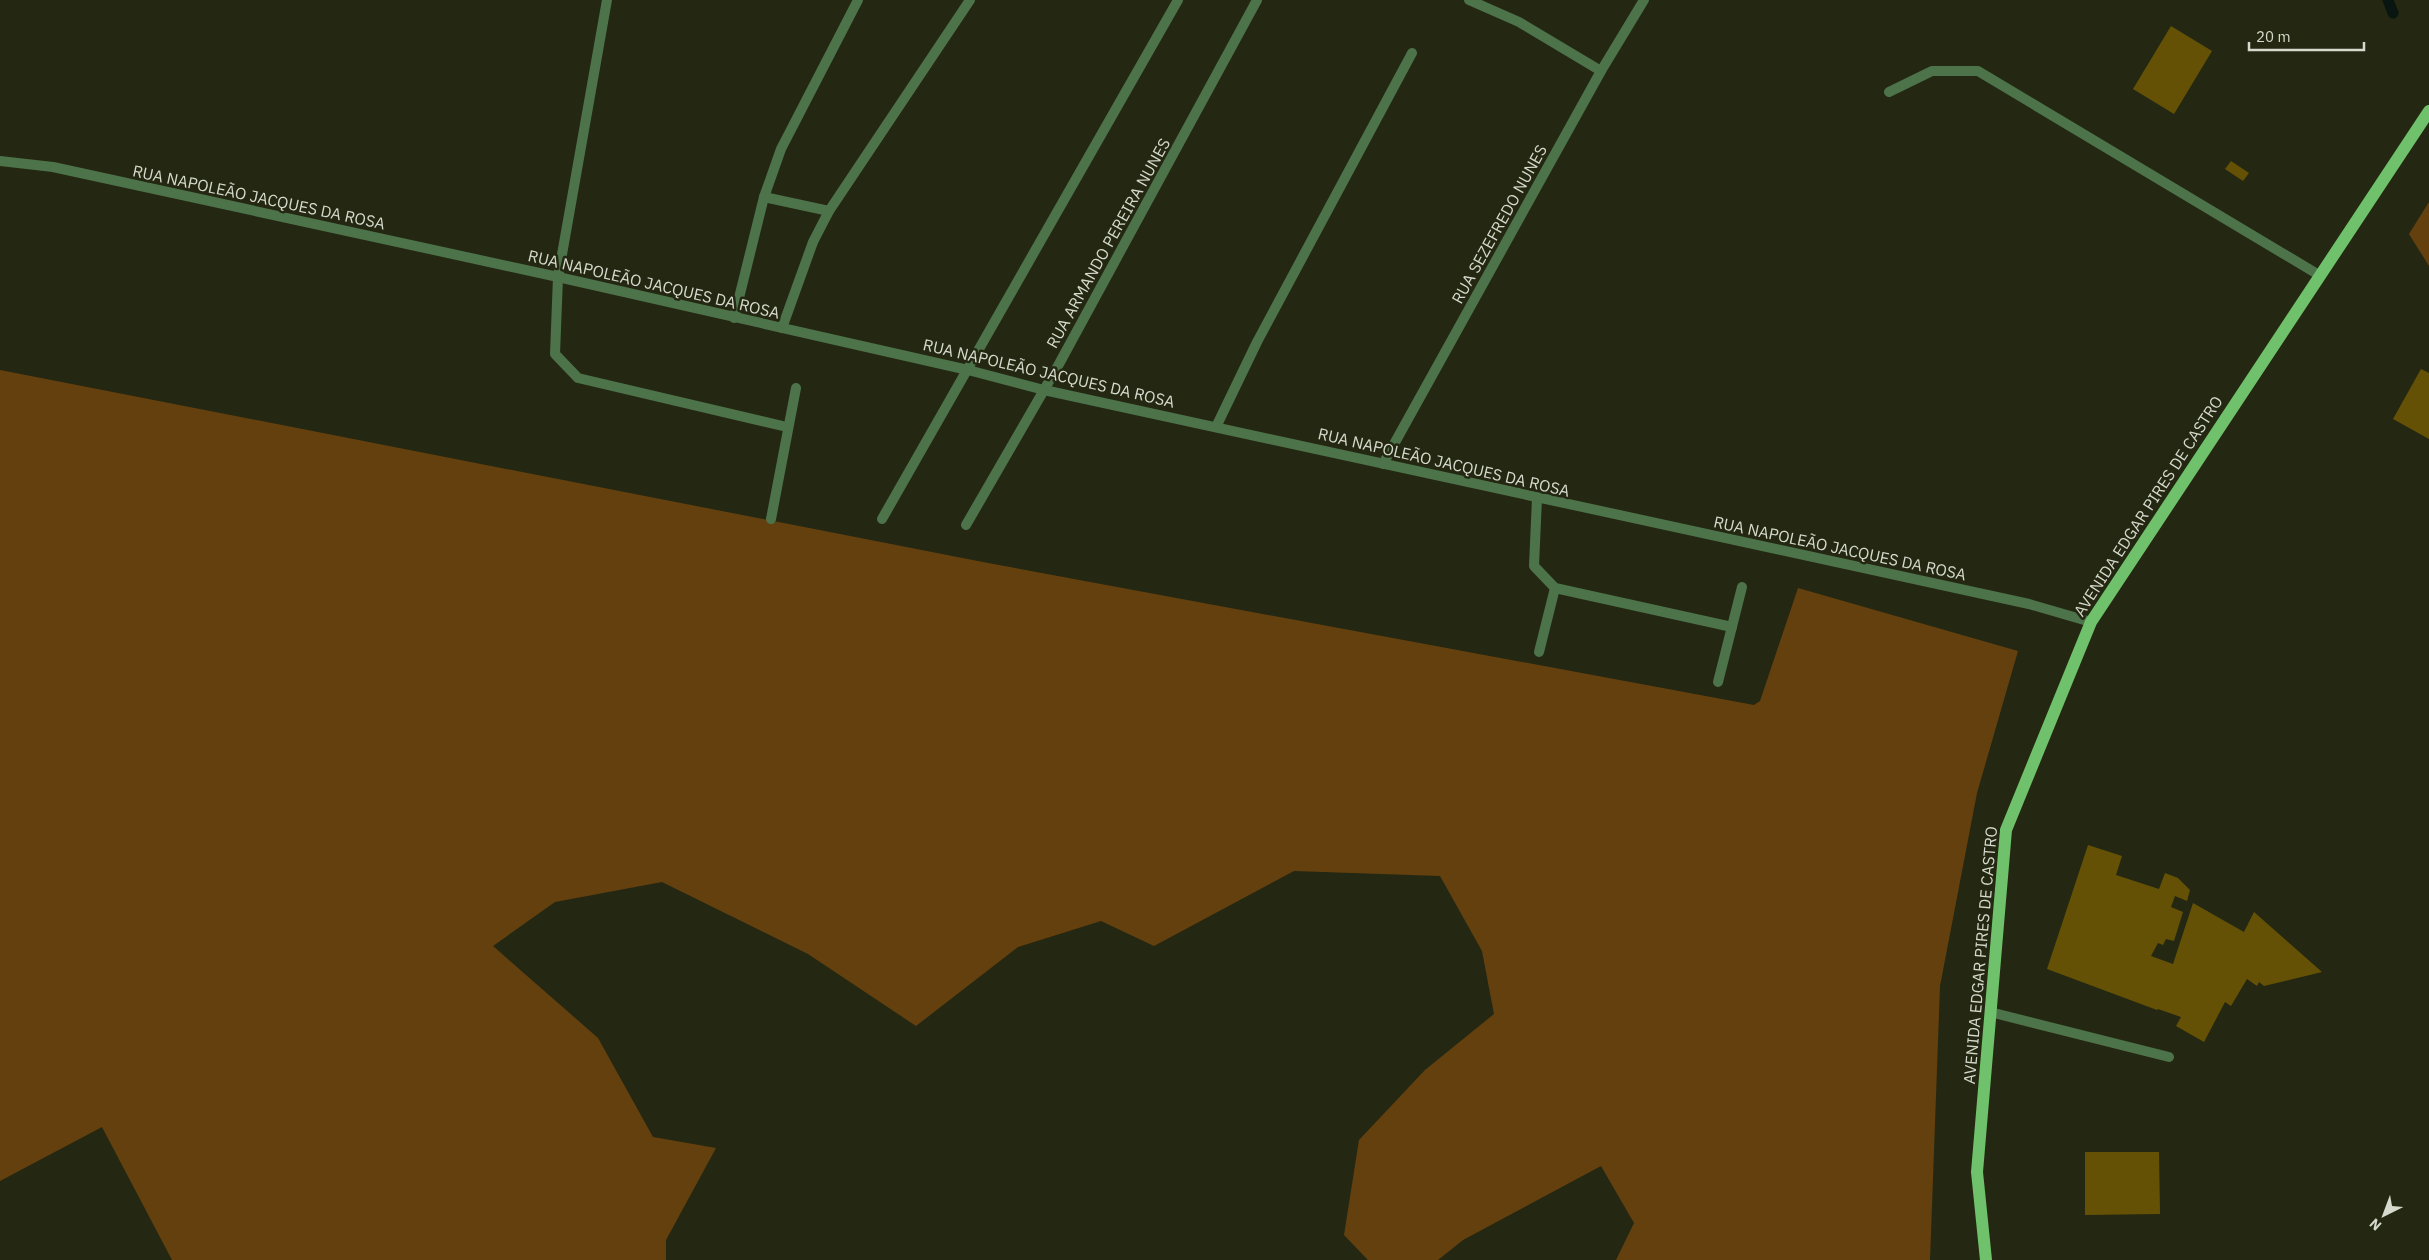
<svg xmlns="http://www.w3.org/2000/svg" width="2429" height="1260" viewBox="0 0 2429 1260" font-family="'IBM Plex Sans',sans-serif">
  <rect width="100%" height="100%" fill="#242812"/>
  <g fill="#65400f">
    <path d="M 2429,202 L 2429,266 L 2409,234 Z"/>
    <path d="M 0,370 L 988,563 L 1754,705 L 1760,701 L 1798,588 L 2018,651 L 1977,793 L 1940,986 L 1930,1260 L 1616,1260 L 1634,1223 L 1601,1166 L 1463,1240 L 1438,1260 L 1368,1260 L 1344,1235 L 1359,1140 L 1425,1070 L 1494,1014 L 1482,951 L 1440,876 L 1294,871 L 1154,946 L 1101,921 L 1018,947 L 916,1026 L 808,954 L 662,882 L 555,902 L 493,946 L 598,1038 L 653,1137 L 716,1148 L 666,1240 L 666,1260 L 172,1260 L 102,1127 L 0,1181 Z"/>
  </g>
  <g fill="none" stroke-linecap="round" stroke-linejoin="round">
    <path stroke="#081510" stroke-width="11" d="M 2388,0 L 2393,13"/>
  </g>
  <g fill="#645105">
    <path d="M 2171,26 L 2212,51 L 2174,114 L 2133,89 Z"/>
    <path d="M 2231,161 L 2249,173 L 2243,181 L 2225,169 Z"/>
    <path d="M 2421,369 L 2429,373 L 2429,439 L 2393,419 Z"/>
    <path d="M 2088,845 L 2122,856 L 2116,875 L 2159,889 L 2165,873 L 2178,878 L 2190,890 L 2187,901 L 2175,896 L 2171,907 L 2183,912 L 2174,941 L 2166,939 L 2163,945 L 2158,943 L 2151,956 L 2173,964 L 2193,903 L 2244,932 L 2254,912 L 2322,972 L 2264,986 L 2259,982 L 2257,986 L 2247,979 L 2231,1006 L 2225,1002 L 2204,1042 L 2176,1026 L 2181,1017 L 2158,1009 L 2157,1010 L 2047,969 Z"/>
    <path d="M 2085,1152 L 2159,1152 L 2160,1214 L 2085,1215 Z"/>
  </g>
  <g fill="none" stroke-linecap="round" stroke-linejoin="round">
    <g stroke="#4d734a" stroke-width="10">
      <path d="M 1889,92 L 1932,71 L 1978,71 L 2319,275"/>
      <path d="M 558,277 L 555,354 L 578,378 L 787,427"/>
      <path d="M 1216,427 L 1257,342 L 1412,53"/>
      <path d="M 1537,498 L 1534,566 L 1555,588 L 1732,627"/>
      <path d="M 771,519 L 796,388"/>
      <path d="M 1539,652 L 1555,588"/>
      <path d="M 1718,682 L 1742,587"/>
      <path d="M 1990,1012 L 2169,1057"/>
    </g>
    <g stroke="#4d734a" stroke-width="10">
      <path d="M 1469,0 L 1519,22 L 1601,71"/>
      <path d="M 0,161 L 53,167 L 558,277 L 968,370 L 1044,390 L 2029,604 L 2091,622"/>
      <path d="M 764,197 L 829,211"/>
      <path d="M 558,277 L 607,0"/>
      <path d="M 734,318 L 764,197 L 781,149 L 858,0"/>
      <path d="M 782,328 L 813,242 L 829,211 L 970,0"/>
      <path d="M 1383,464 L 1601,71 L 1644,0"/>
      <path d="M 882,519 L 1178,0"/>
      <path d="M 966,525 L 1059,364 L 1257,0"/>
    </g>
    <path stroke="#6fc16b" stroke-width="12" d="M 1986,1260 L 1977,1172 L 2006,830 L 2091,622 L 2429,111"/>
  </g>
  <g text-anchor="middle" dominant-baseline="central" stroke-width="5" stroke-linejoin="round" paint-order="stroke">
    <g font-size="16" fill="#d6dacc" stroke="#242812">
      <text transform="translate(259 197) rotate(12)">RUA NAPOLEÃO JACQUES DA ROSA</text>
      <text transform="translate(1499 224) rotate(-61)">RUA SEZEFREDO NUNES</text>
      <text transform="translate(1108 243) rotate(-61)">RUA ARMANDO PEREIRA NUNES</text>
      <text transform="translate(654 284) rotate(13)">RUA NAPOLEÃO JACQUES DA ROSA</text>
      <text transform="translate(1049 373) rotate(13)">RUA NAPOLEÃO JACQUES DA ROSA</text>
      <text transform="translate(1444 462) rotate(13)">RUA NAPOLEÃO JACQUES DA ROSA</text>
      <text transform="translate(2148 506) rotate(-57)">AVENIDA EDGAR PIRES DE CASTRO</text>
      <text transform="translate(1840 548) rotate(12)">RUA NAPOLEÃO JACQUES DA ROSA</text>
      <text transform="translate(1980 955) rotate(-85)">AVENIDA EDGAR PIRES DE CASTRO</text>
    </g>
  </g>
  <g transform="translate(2384 1215) rotate(222)" stroke="#242812" stroke-width="4" paint-order="stroke">
  <path d="M0-4L9 19L0 12L-9 19Z" fill="#d6dacc"/>
  <text y="-8" font-size="14" font-weight="bold" text-anchor="middle" fill="#d6dacc">N</text>
  </g>
  <path d="M2249 42v8h115v-8" fill="none" stroke="#d6dacc" stroke-width="2.5"/>
  <text x="2256" y="42" font-size="15" fill="#d6dacc" stroke="#242812" stroke-width="4" paint-order="stroke">20 m</text>
</svg>
